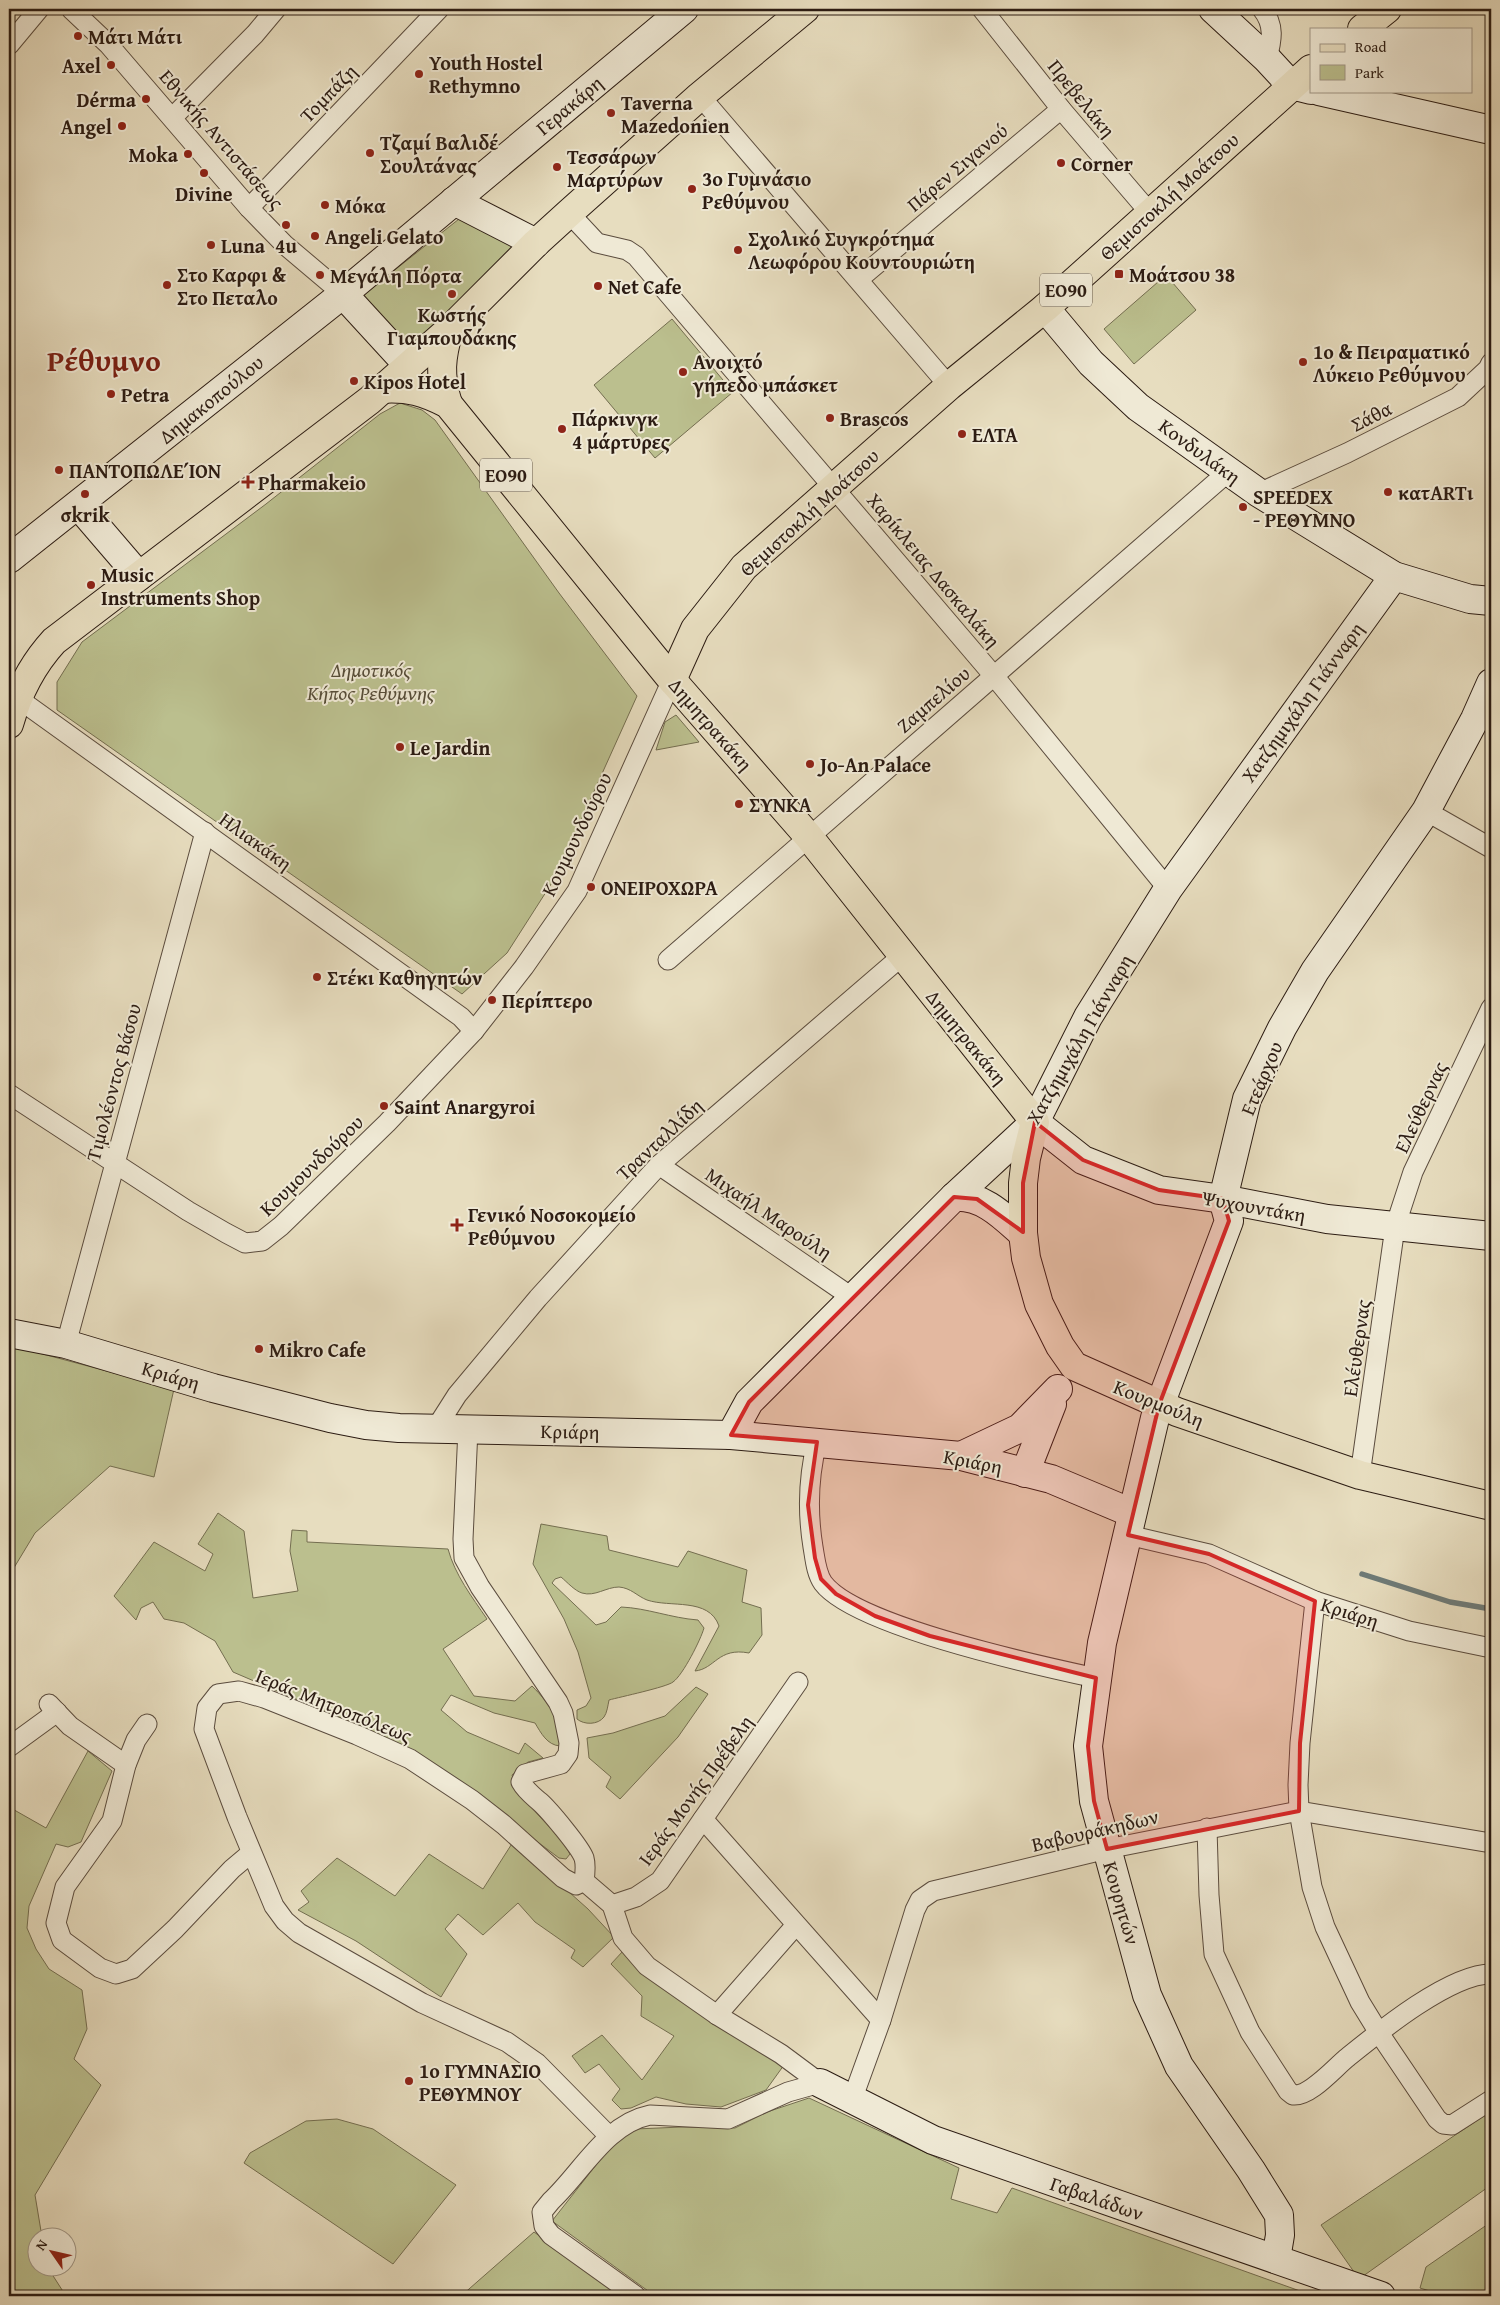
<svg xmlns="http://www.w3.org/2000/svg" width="1500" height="2305" viewBox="0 0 1500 2305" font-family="'Gentium Book Plus',serif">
  <rect width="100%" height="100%" fill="#e7ddbf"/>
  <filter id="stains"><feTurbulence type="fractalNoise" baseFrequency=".004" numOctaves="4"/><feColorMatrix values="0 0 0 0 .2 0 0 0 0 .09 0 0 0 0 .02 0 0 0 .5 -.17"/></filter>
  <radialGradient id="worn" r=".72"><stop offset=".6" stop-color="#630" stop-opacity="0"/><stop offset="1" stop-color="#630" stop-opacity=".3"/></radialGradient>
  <g fill="#bbbf8e" stroke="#746e50">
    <path d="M 459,219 L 517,248 L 414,355 L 362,296 Z"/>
    <path d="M 1166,275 L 1196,310 L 1134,364 L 1104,329 Z"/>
    <path d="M 672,319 L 733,392 L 655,458 L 594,385 Z"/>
    <path d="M 400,403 L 422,410 L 435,420 L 559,593 L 637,696 L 555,878 L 507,953 L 462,994 L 57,710 L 57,682 L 82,642 L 266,504 L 380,414 Z"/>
    <path d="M 676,715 L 699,742 L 656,750 L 665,722 Z"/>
    <path d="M 9,1345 L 174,1389 L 154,1477 L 110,1466 L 35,1533 L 9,1576 Z"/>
    <path d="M 218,1513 L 244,1531 L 253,1598 L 298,1591 L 290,1551 L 292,1530 L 307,1531 L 307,1542 L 448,1549 C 455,1575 472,1597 487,1619 L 443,1649 L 474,1696 L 515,1701 L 532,1686 C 549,1703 563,1722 560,1746 C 547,1745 541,1733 535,1723 L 494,1713 L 451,1695 L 441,1710 L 467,1732 L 519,1754 L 525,1743 L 543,1758 L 528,1762 L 512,1775 C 523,1808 554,1825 570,1854 L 566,1859 L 559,1858 L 467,1789 L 389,1739 L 233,1672 L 215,1641 L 184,1623 L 164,1619 L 153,1602 L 141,1608 L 136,1620 L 114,1596 L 154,1542 L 205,1571 L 213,1554 L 198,1544 Z"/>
    <path d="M 541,1524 L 607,1536 L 609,1550 L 678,1567 L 688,1551 L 747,1570 L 742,1602 L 761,1608 L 762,1635 L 749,1653 C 718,1647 715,1669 695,1671 L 719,1626 C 709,1597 670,1608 647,1600 C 637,1596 631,1588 619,1587 C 606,1587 595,1597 582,1593 C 575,1591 567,1582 561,1577 L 555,1579 L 552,1583 L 596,1625 L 606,1622 L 621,1607 C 647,1608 671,1618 698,1620 L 704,1628 C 701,1639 683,1675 673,1682 C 667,1687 620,1697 609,1700 C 608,1705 607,1713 604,1717 C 598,1725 584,1725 577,1719 L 577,1710 L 586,1706 L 591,1698 L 578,1652 L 564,1619 L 533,1564 Z"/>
    <path d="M 696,1687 L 708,1694 L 678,1737 L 620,1799 L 606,1787 L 611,1777 L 589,1758 L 587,1738 L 613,1733 L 665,1716 Z"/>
    <path d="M 88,1751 L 112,1771 L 81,1842 L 68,1847 L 56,1844 L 29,1906 L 27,1928 L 36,1949 L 49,1969 L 82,1990 L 87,2029 L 74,2059 L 101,2085 L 35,2195 L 42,2237 L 38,2238 L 38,2268 L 48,2268 L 66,2296 L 9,2296 L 9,1807 L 46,1828 Z"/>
    <path d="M 513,1842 L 588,1909 L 614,1937 L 583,1967 L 571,1958 L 575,1950 L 535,1922 L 518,1903 L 483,1935 L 458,1914 L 445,1929 L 467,1954 L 441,1997 L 356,1941 L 298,1910 L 309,1902 L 301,1891 L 337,1858 L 395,1896 L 429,1854 L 483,1889 Z"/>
    <path d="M 623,1951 L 649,1979 L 784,2065 L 766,2090 L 721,2107 L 686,2104 L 656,2097 L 631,2108 L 621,2109 L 612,2100 L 620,2089 L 599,2064 L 585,2073 L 572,2056 L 602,2035 L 642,2080 L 674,2036 L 641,2016 L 642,1996 L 611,1964 Z"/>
    <path d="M 809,2098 L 959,2168 L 951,2199 L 997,2213 L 1012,2188 L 1314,2296 L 655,2296 L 552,2221 L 611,2146 L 635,2129 L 682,2127 L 735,2128 L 767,2112 Z"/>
    <path d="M 1491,2111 L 1491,2185 L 1359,2279 L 1321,2225 Z"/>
    <path d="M 337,2119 L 373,2129 L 456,2185 L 393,2264 L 244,2163 L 250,2153 L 306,2121 Z"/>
    <path d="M 1491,2222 L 1491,2296 L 1446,2296 L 1420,2288 L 1426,2267 Z"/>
    <path d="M 534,2232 L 623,2296 L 461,2296 Z"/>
  </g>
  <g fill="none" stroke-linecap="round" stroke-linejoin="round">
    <path stroke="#6e7b78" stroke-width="5.5" d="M 1362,1574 L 1450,1602 L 1491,1609"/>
    <defs>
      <g id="street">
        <path d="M 71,9 L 108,44 L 249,208 L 285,245 L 343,294"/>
        <path d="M 982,9 L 1061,109 L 1150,213"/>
        <path d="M 1262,9 C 1275,25 1272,40 1267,59"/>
        <path d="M 9,45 L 39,9"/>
        <path d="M 700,96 L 949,386"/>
        <path d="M 173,117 L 255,34 L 276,9"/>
        <path d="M 249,208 L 439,9"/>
        <path d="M 569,213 L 597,243 L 627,250 L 636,256 L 994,676 L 1168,889"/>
        <path d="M 859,279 L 1061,109"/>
        <path d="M 1259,493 L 1347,453 L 1458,397 L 1488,369 L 1491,363"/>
        <path d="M 9,692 L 461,1017 L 474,1031"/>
        <path d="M 1426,811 L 1491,848"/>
        <path d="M 668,960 L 1228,472"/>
        <path d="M 9,1094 L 188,1211 L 226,1233 L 245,1243 L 262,1241 L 281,1226 L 387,1123 L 474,1031 L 524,967 L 577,891 L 672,680"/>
        <path d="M 659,1165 L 853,1298"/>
        <path d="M 66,1344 L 205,832"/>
        <path d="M 436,1428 L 457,1395 L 538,1298 L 659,1165 L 902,956"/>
        <path d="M 468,1429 L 463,1539 L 464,1558 L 480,1587 L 558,1702 L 563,1713 L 569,1743 L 568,1754 L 561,1764 L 525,1774 L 521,1782 C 526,1791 532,1795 540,1802 C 549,1810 580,1847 584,1858 C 586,1865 585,1874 584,1881 L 576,1885 L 563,1878 L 504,1825 L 472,1800 L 410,1759 L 357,1735 L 264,1698 L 239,1691 L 218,1694 L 207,1708 L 204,1729 L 237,1817 L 274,1906 L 285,1921 L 299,1933 L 422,2003 L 507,2042 L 537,2063 L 609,2136"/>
        <path d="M 817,1442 C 808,1478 807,1510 813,1547 C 815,1558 816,1573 823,1583 C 855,1626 1040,1666 1096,1678"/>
        <path d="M 1360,1475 L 1395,1227 L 1413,1172 L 1491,1008"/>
        <path d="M 1128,1535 L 1209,1554 L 1315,1601 L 1409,1631 L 1491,1648"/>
        <path d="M 1315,1601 L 1300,1743 L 1298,1785 L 1299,1811 L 1312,1887 L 1325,1927 L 1360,2002 L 1379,2033 L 1437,2119 L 1443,2124 L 1452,2125 L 1491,2100"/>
        <path d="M 49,1704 L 70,1726 L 126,1765"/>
        <path d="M 147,1724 L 136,1740 L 126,1765 L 112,1821 L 65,1887 L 56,1923 L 62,1940 L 100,1968 L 116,1974 L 132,1969 L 175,1929 L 232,1869 L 251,1853"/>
        <path d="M 9,1747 L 57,1712"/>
        <path d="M 703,1819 L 881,2020"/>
        <path d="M 1207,1828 L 1209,1895 L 1214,1954 L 1250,2032 L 1288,2091 L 1293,2095 C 1310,2097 1335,2067 1348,2057 C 1380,2031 1450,1974 1491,1974"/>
        <path d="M 584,1881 L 612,1905 L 623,1938 L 647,1966 L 717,2015 L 781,2054 L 820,2083 L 788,2092 L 728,2119 L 650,2115 C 606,2124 582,2172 551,2201 L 542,2212 L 544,2226 L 551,2235 L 636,2296"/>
        <path d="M 612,1905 L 636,1897 L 660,1881 L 798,1682"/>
        <path d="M 717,2015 L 796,1925"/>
        <path d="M 852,2100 L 881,2020 L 915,1910 L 920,1900 L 933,1891 L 1107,1849 L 1299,1811 L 1491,1843"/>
      </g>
      <g id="secondary">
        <path d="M 1213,9 L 1267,59 L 1291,85 L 1311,90"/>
        <path d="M 1319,91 L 1491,130"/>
        <path d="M 454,201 L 536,243"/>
        <path d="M 343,294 L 409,366"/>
        <path d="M 1045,308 L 1091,363 L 1138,407 L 1259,493 L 1394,576 L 1470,599 L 1491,601"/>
        <path d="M 78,505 L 139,576"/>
        <path d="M 9,559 L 343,294 L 684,9"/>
        <path d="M 1035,1122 L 1083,1160 L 1159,1190 L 1223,1199 L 1327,1219 L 1491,1236"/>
        <path d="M 954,1197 C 983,1195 1003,1216 1023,1234"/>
        <path d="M 9,1333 L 66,1344 L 213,1388 L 330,1418 L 366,1425 L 399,1428 L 731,1435 L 961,1456 L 1051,1479 L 1132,1513"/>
        <path d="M 731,1435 L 749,1402 L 954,1197 L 1035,1122 L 1088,1017 L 1168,889 L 1394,576"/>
        <path d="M 961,1456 L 1020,1428 L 1058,1389"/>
        <path d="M 1025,1473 L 1052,1404"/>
        <path d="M 820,2083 L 933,2140 L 1381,2296"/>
        <path d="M 1276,2259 L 1280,2235 L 1279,2215 L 1251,2170 L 1179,2066 L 1147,1995 L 1094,1801 L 1088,1746 L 1102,1643 L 1155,1418 L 1229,1221 L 1223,1199 L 1247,1099 L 1282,1028 L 1315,971 L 1426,811 L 1475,719 L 1491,683"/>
      </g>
      <g id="primary">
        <path d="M 1362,29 L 1387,9"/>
        <path d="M 381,389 C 409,387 424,392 448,404 L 672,680 L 809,837 L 1035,1122 L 1026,1158 L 1023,1183 L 1023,1233 L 1026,1258 L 1039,1304 L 1060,1346 L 1074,1366 L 1177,1412 L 1360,1475 L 1491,1506"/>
        <path d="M 448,404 C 439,375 441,358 449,330"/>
        <path d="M 672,680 L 695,629 L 744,567 L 949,386 L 1045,308 L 1311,69"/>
        <path d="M 9,724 C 18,693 32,665 54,641 L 370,400 L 449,330 L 536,243 L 569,213 L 700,96 L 805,9"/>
      </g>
    </defs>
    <use href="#street" stroke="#5b4c3e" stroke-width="21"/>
    <use href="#secondary" stroke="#2c1c13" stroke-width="30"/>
    <use href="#primary" stroke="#2c1c13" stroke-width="30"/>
    <use href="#street" stroke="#efe9d5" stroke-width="19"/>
    <use href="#secondary" stroke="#efe9d5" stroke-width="28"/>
    <use href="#primary" stroke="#e7ddbf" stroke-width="28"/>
  </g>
  <path fill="#d62828" fill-opacity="0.2" stroke="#d62828" stroke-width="4" stroke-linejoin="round" d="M 1035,1122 L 1083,1160 L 1159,1190 L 1223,1199 L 1229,1221 L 1159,1405 L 1128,1535 L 1209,1554 L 1315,1601 L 1300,1743 L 1299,1811 L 1107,1849 L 1094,1801 L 1088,1746 L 1096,1678 L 930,1636 L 875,1616 L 836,1594 L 821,1579 L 815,1558 L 808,1505 L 817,1442 L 731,1435 L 749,1402 L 954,1197 L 977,1199 L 1023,1232 L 1023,1183 Z"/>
  <g fill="#8f2418" stroke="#efe9d5" stroke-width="2">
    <circle cx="78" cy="36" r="5"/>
    <circle cx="111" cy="65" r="5"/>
    <circle cx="419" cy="74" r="5"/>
    <circle cx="146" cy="99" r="5"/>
    <circle cx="611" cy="113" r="5"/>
    <circle cx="122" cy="126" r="5"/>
    <circle cx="370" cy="153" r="5"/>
    <circle cx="188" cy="154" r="5"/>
    <circle cx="1061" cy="163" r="5"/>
    <circle cx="557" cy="167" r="5"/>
    <circle cx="204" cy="173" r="5"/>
    <circle cx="692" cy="189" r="5"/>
    <circle cx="325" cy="205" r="5"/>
    <circle cx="286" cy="225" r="5"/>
    <circle cx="315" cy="236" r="5"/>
    <circle cx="211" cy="245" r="5"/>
    <circle cx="738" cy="250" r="5"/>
    <rect x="1114" y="269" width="10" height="10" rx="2.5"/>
    <circle cx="320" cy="275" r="5"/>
    <circle cx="167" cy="285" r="5"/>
    <circle cx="598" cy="286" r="5"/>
    <circle cx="452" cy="294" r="5"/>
    <circle cx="1303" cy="362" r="5"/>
    <circle cx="683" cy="372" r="5"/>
    <circle cx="354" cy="381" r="5"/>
    <circle cx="111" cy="394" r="5"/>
    <circle cx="830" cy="418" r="5"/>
    <circle cx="562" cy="429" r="5"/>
    <circle cx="962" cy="434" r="5"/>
    <circle cx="59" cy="470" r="5"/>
    <path d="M245.5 474.5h5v5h5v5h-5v5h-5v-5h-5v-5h5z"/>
    <circle cx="1388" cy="492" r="5"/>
    <circle cx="85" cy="494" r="5"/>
    <circle cx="1243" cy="507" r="5"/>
    <circle cx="91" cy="585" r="5"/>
    <circle cx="400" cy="747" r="5"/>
    <circle cx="810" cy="764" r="5"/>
    <circle cx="739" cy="804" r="5"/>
    <circle cx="591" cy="887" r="5"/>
    <circle cx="317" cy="977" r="5"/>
    <circle cx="492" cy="1000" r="5"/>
    <circle cx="384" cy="1106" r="5"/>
    <path d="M454.5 1217.5h5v5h5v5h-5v5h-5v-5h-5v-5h5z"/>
    <circle cx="259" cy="1349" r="5"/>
    <circle cx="409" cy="2081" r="5"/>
  </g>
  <g text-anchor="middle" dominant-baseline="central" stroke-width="4" stroke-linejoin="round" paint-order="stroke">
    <g fill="#efe9d5" stroke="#665a4d" stroke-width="1">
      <rect x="1040" y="273.5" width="52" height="33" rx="4"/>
      <rect x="480" y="458.5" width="52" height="33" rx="4"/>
    </g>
    <g font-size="19" font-weight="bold" fill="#2c1c13">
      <text x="1066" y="290">ΕΟ90</text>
      <text x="506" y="475">ΕΟ90</text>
    </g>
    <g font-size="20" font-weight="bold" fill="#2c1c13" stroke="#efe9d5" text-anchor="start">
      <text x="88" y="36">Μάτι Μάτι</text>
      <text x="429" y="62">Youth Hostel<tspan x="429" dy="23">Rethymno</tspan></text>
      <text x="101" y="65" text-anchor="end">Axel</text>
      <text x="136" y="99" text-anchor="end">Dérma</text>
      <text x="621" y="102">Taverna<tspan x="621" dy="23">Mazedonien</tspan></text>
      <text x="112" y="126" text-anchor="end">Angel</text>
      <text x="380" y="142">Τζαμί Βαλιδέ<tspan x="380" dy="23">Σουλτάνας</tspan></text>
      <text x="178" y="154" text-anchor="end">Moka</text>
      <text x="567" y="156">Τεσσάρων<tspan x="567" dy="23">Μαρτύρων</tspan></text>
      <text x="1071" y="163">Corner</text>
      <text x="702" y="178">3o Γυμνάσιο<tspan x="702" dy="23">Ρεθύμνου</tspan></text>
      <text x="204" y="193" text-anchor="middle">Divine</text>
      <text x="335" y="205">Μόκα</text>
      <text x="325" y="236">Angeli Gelato</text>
      <text x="748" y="238">Σχολικό Συγκρότημα<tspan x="748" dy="23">Λεωφόρου Κουντουριώτη</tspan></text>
      <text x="221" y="245">Luna</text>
      <text x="286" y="245" text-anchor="middle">4u</text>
      <text x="177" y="274">Στο Καρφι &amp;<tspan x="177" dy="23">Στο Πεταλο</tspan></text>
      <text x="1129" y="274">Μοάτσου 38</text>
      <text x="330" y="275">Μεγάλη Πόρτα</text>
      <text x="608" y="286">Net Cafe</text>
      <text x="452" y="314" text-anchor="middle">Κωστής<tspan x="452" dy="23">Γιαμπουδάκης</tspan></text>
      <text x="1313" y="351">1ο &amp; Πειραματικό<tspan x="1313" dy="23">Λύκειο Ρεθύμνου</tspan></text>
      <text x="693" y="361">Ανοιχτό<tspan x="693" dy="23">γήπεδο μπάσκετ</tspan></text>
      <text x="364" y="381">Kipos Hotel</text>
      <text x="121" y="394">Petra</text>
      <text x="572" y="418">Πάρκινγκ<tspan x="572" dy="23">4 μάρτυρες</tspan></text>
      <text x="840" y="418">Brascos</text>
      <text x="972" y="434">ΕΛΤΑ</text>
      <text x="69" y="470">ΠΑΝΤΟΠΩΛΕΊΟΝ</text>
      <text x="258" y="482">Pharmakeio</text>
      <text x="1398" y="492">κατARTι</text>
      <text x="1253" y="496">SPEEDEX<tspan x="1253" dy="23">- ΡΕΘΥΜΝΟ</tspan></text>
      <text x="85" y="514" text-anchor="middle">σkrik</text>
      <text x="101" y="574">Music<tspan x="101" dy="23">Instruments Shop</tspan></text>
      <text x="410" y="747">Le Jardin</text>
      <text x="820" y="764">Jo-An Palace</text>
      <text x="749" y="804">ΣΥΝΚΑ</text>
      <text x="601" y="887">ΟΝΕΙΡΟΧΩΡΑ</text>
      <text x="327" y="977">Στέκι Καθηγητών</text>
      <text x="502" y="1000">Περίπτερο</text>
      <text x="394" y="1106">Saint Anargyroi</text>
      <text x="468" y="1214">Γενικό Νοσοκομείο<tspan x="468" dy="23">Ρεθύμνου</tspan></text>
      <text x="269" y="1349">Mikro Cafe</text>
      <text x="419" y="2070">1ο ΓΥΜΝΑΣΙΟ<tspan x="419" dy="23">ΡΕΘΥΜΝΟΥ</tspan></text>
    </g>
    <g font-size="20" fill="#2c1c13" stroke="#efe9d5">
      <text transform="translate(328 93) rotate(-46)">Τομπάζη</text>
      <text transform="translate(1082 98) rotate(51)">Πρεβελάκη</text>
      <text transform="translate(569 105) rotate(-40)">Γερακάρη</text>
      <text transform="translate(222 139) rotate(49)">Εθνικής Αντιστάσεως</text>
      <text transform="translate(957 167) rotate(-40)">Πάρεν Σιγανού</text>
      <text transform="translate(1169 196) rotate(-42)">Θεμιστοκλή Μοάτσου</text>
      <text transform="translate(211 399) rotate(-39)">Δημακοπούλου</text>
      <text transform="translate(1371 416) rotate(-27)">Σάθα</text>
      <text transform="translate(1200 451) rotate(36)">Κονδυλάκη</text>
      <text transform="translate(809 512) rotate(-42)">Θεμιστοκλή Μοάτσου</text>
      <text transform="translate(934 570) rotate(50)">Χαρίκλειας Δασκαλάκη</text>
      <text transform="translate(933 699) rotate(-41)">Ζαμπελίου</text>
      <text transform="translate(1302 702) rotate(-54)">Χατζημιχάλη Γιάνναρη</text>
      <text transform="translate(711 724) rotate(49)">Δημητρακάκη</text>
      <text transform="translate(576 834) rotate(-64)">Κουμουνδούρου</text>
      <text transform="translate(256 841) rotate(36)">Ηλιακάκη</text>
      <text transform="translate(967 1037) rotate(51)">Δημητρακάκη</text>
      <text transform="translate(1079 1039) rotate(-60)">Χατζημιχάλη Γιάνναρη</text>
      <text transform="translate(1261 1078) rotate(-67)">Ετεάρχου</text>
      <text transform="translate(113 1082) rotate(-75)">Τιμολέοντος Βάσου</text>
      <text transform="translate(1420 1107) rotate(-65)">Ελεύθερνας</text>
      <text transform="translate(659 1139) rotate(-43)">Τρανταλλίδη</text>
      <text transform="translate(311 1165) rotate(-44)">Κουμουνδούρου</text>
      <text transform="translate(1254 1206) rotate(10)">Ψυχουντάκη</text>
      <text transform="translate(769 1213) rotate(34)">Μιχαήλ Μαρούλη</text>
      <text transform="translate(1356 1348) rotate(-82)">Ελέυθερνας</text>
      <text transform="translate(171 1375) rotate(16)">Κριάρη</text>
      <text transform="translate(1159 1403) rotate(22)">Κουρμούλη</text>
      <text transform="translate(570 1431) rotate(1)">Κριάρη</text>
      <text transform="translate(973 1461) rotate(11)">Κριάρη</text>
      <text transform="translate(1350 1612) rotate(18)">Κριάρη</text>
      <text transform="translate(334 1705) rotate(22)">Ιεράς Μητροπόλεως</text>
      <text transform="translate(695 1790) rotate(-54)">Ιεράς Μονής Πρέβελη</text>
      <text transform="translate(1095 1830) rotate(-13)">Βαβουράκηδων</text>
      <text transform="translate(1122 1903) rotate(74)">Κουρητών</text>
      <text transform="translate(1097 2198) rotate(19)">Γαβαλάδων</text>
    </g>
    <g font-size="20" font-style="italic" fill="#574d38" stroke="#efe9d5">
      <text x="371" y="669">Δημοτικός<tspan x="371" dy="23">Κήπος Ρεθύμνης</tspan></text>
    </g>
    <g font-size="30" font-weight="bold" fill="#7a1f14" stroke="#efe9d5">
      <text x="104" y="360">Ρέθυμνο</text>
    </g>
  </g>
  <rect width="1500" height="2305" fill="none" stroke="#e7ddbf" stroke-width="30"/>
  <rect x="10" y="10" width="1480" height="2285" fill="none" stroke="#2c1c13" stroke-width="2.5"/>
  <rect x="15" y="15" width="1470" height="2275" fill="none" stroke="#2c1c13"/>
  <rect x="1310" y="28" width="162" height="65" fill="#efe9d5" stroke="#a19787"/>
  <rect x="1320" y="44" width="25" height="8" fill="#e7ddbf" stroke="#a19787"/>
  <text x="1355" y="52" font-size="15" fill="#2c1c13">Road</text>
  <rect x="1320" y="65" width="25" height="15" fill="#bbbf8e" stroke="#a19787"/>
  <text x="1355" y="78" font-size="15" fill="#2c1c13">Park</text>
  <g transform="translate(52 2252) rotate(304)"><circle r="24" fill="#efe9d5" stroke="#a19787"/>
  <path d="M0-4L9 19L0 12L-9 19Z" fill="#8f2418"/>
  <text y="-8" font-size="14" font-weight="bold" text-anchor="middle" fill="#2c1c13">N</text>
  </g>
  <rect width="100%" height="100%" filter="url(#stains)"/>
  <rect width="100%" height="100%" fill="url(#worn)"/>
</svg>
